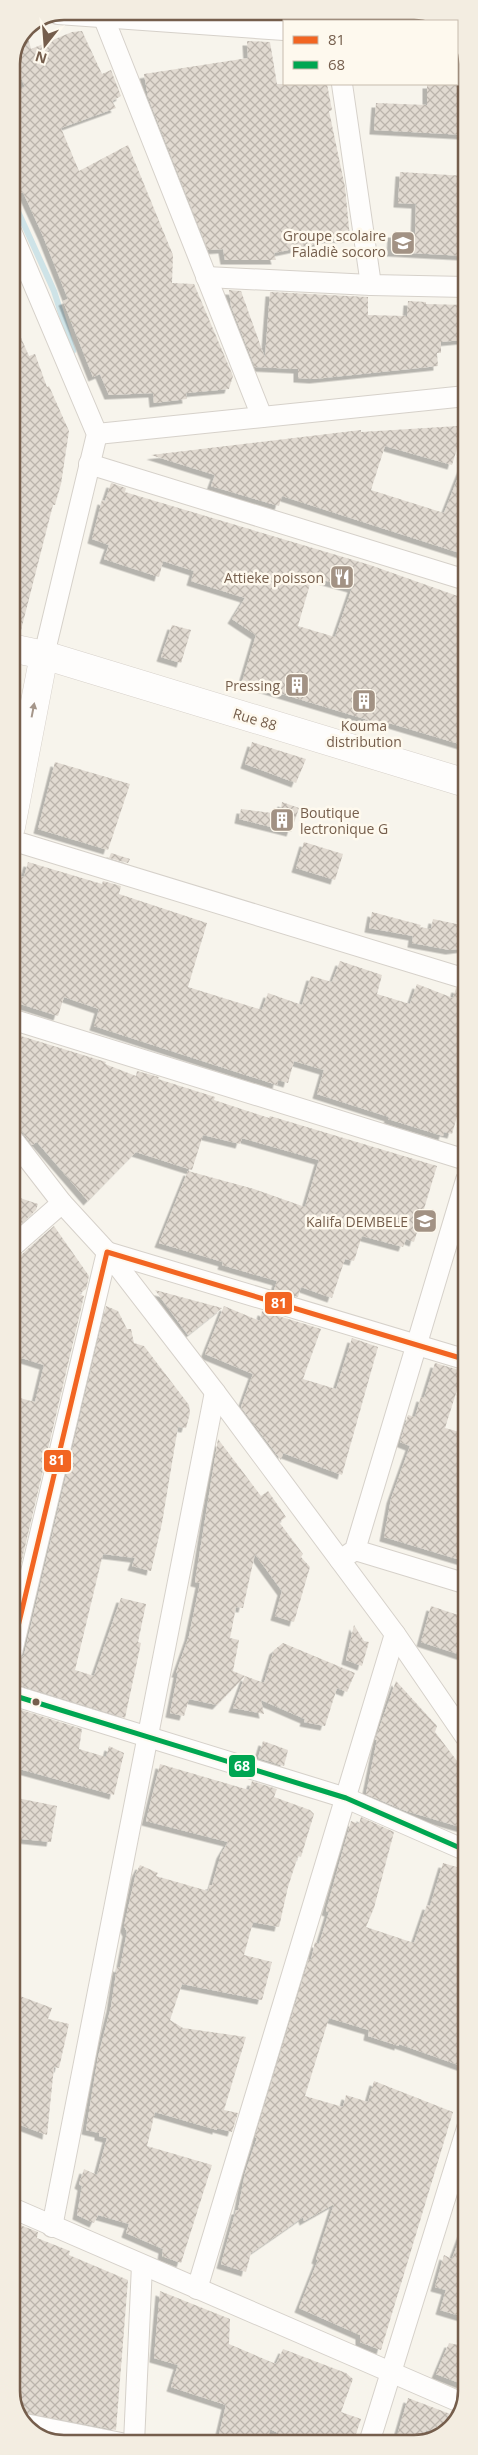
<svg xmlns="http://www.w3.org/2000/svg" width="478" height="2455" viewBox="0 0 478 2455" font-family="'Open Sans',sans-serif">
  <defs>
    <pattern id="building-cross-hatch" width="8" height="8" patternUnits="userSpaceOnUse" patternTransform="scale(1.25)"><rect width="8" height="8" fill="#e1dad1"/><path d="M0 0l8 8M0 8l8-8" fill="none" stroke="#bbb4ac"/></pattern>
    <filter id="shadow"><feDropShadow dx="-4.5" dy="4.5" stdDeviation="0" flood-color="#0004"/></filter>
  </defs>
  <rect width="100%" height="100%" fill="#f7f4ec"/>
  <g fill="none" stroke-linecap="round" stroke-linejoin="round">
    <path stroke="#cee3e7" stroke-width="6" d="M 11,196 L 54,291 L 73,351"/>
  </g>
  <g fill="url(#building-cross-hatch)" fill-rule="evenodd" filter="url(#shadow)">
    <path d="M 26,29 L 31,49 L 72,32 L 82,31 L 102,74 L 111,70 L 121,96 L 112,101 L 116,108 L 61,128 L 79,171 L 128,145 L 173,255 L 172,283 L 194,284 L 233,376 L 229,389 L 186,393 L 187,399 L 154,403 L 153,393 L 109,395 L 100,374 L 93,377 L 63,301 L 68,299 L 43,236 L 23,192 L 11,198 L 11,92 L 25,87 L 13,58 Z"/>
    <path d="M 247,41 L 270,42 L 277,84 L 327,84 L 332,110 L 329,111 L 345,187 L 350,238 L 321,239 L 322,243 L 274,253 L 276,260 L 225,260 L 223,249 L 208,250 L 148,97 L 144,74 L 248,58 Z"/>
    <path d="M 427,84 L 466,84 L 466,135 L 374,130 L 376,103 L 427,105 Z"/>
    <path d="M 400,172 L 466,176 L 466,256 L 391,252 L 392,233 L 415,234 L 416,204 L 398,203 Z"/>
    <path d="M 229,290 L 241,291 L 265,358 L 270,292 L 368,297 L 368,315 L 407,316 L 408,301 L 426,302 L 426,304 L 466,305 L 466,330 L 462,330 L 462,340 L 441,342 L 441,353 L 437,353 L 438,366 L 314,379 L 298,378 L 298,369 L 255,367 L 231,306 Z"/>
    <path d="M 11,315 L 29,356 L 35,354 L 47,387 L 49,386 L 69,431 L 61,484 L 55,505 L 53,505 L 20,634 L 11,633 Z"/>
    <path d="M 458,426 L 458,429 L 463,429 L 452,465 L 385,446 L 371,490 L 444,513 L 466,457 L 466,555 L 282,496 L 279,506 L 211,486 L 215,475 L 151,455 L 361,430 L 361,432 Z"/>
    <path d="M 111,483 L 126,488 L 125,492 L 370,565 L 466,599 L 466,746 L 389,723 L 388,726 L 242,682 L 256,635 L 232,619 L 245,598 L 191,581 L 194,571 L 163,561 L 159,577 L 104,559 L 109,545 L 92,539 L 102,500 L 105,501 ZM 312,577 L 352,588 L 335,637 L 298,626 Z"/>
    <path d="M 172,625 L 191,630 L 181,663 L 161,657 Z"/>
    <path d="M 252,742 L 306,759 L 296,783 L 245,764 Z"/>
    <path d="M 55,762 L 130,784 L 108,850 L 38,829 Z"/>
    <path d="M 282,802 L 299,808 L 291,832 L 239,819 L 241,809 L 280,814 Z"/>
    <path d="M 304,842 L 343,854 L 335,880 L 296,868 Z"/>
    <path d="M 111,853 L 130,859 L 128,863 L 109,858 Z"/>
    <path d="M 28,862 L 102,884 L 103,881 L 121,886 L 119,894 L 207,923 L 188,987 L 262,1010 L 268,993 L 302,1005 L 311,976 L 332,982 L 340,961 L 382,975 L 377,994 L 410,1004 L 417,984 L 453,998 L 456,988 L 466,991 L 466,1050 L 459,1081 L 466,1085 L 452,1134 L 444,1132 L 443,1136 L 388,1119 L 389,1117 L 317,1094 L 324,1070 L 294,1061 L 288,1083 L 278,1080 L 277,1085 L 94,1026 L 99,1009 L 64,997 L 58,1016 L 11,1001 L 11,895 L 13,886 L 18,887 L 20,876 L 24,877 Z"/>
    <path d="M 372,912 L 421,925 L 420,927 L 431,929 L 433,919 L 466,926 L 466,948 L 450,950 L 412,943 L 413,936 L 369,928 Z"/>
    <path d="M 11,1033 L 106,1062 L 105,1064 L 136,1076 L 137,1071 L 159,1077 L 158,1079 L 215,1097 L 214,1100 L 269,1118 L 270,1116 L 437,1166 L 414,1242 L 406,1239 L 403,1247 L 362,1236 L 354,1261 L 345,1259 L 332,1298 L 301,1287 L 298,1297 L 274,1290 L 277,1281 L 222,1265 L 223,1262 L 159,1243 L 188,1171 L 254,1189 L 305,1207 L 319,1160 L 242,1138 L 240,1144 L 203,1135 L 192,1170 L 136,1152 L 88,1201 L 37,1142 L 32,1145 L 20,1129 L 11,1125 Z"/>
    <path d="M 11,1195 L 38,1204 L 36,1210 L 12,1232 Z"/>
    <path d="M 54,1226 L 89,1276 L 86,1289 L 79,1294 L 84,1296 L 12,1602 L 12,1396 L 35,1402 L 44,1365 L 12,1355 L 12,1259 L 20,1256 Z"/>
    <path d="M 155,1290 L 222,1308 L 188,1335 Z"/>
    <path d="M 106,1306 L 118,1311 L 127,1329 L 131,1329 L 134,1343 L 144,1346 L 189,1405 L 190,1413 L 186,1428 L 178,1427 L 162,1523 L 151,1571 L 132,1566 L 135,1558 L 103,1554 L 75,1670 L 94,1676 L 121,1598 L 146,1604 L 138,1642 L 141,1643 L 125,1718 L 12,1683 L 12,1664 L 20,1660 L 24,1655 Z"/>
    <path d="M 224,1306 L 260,1321 L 262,1311 L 321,1329 L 303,1379 L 336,1389 L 352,1338 L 378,1347 L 342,1475 L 283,1453 L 281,1460 L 241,1407 L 253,1374 L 205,1354 Z"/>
    <path d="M 435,1363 L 463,1371 L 445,1428 L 467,1434 L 467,1562 L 384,1537 L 391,1499 L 410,1446 L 400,1442 L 408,1415 L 415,1417 L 421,1397 L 424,1398 Z"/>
    <path d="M 218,1439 L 261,1496 L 268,1491 L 286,1517 L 279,1522 L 303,1554 L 301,1557 L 310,1567 L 294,1622 L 275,1616 L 282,1591 L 255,1554 L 243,1608 L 236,1607 L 230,1638 L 239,1640 L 233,1671 L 245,1676 L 217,1705 L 189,1699 L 184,1716 L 170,1713 L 178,1673 L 176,1673 L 189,1636 L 200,1583 L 195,1582 Z"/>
    <path d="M 431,1606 L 467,1618 L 467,1657 L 421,1642 Z"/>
    <path d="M 354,1625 L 364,1641 L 369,1642 L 362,1666 L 346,1660 Z"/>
    <path d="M 283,1643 L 355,1673 L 347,1692 L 337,1688 L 325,1726 L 304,1722 L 305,1719 L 261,1700 L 264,1714 L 233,1708 L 245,1676 L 264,1683 L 274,1650 Z"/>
    <path d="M 396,1681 L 437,1726 L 435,1732 L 467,1774 L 467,1829 L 406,1811 L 366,1794 L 377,1740 L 375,1740 Z"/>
    <path d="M 15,1708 L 82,1729 L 79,1749 L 106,1757 L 109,1746 L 124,1753 L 114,1795 L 12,1767 L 12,1724 Z"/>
    <path d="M 263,1741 L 288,1750 L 284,1766 L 258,1758 Z"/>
    <path d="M 160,1764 L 249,1790 L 252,1781 L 277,1789 L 274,1797 L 310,1810 L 314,1814 L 301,1857 L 298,1856 L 288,1887 L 279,1927 L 253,1922 L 244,1955 L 272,1962 L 262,2000 L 182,1984 L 170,2020 L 183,2028 L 246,2037 L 224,2110 L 238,2113 L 232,2132 L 217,2128 L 217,2130 L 155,2112 L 147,2146 L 212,2165 L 181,2263 L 162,2256 L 163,2249 L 126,2233 L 129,2224 L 98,2215 L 94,2223 L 77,2215 L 82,2186 L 79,2184 L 84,2169 L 97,2175 L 107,2138 L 99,2136 L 99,2133 L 86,2130 L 98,2057 L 111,2007 L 117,1967 L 120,1968 L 127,1932 L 124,1926 L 136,1873 L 140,1865 L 158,1873 L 156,1876 L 208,1891 L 210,1885 L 212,1885 L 221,1854 L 228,1842 L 146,1821 Z"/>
    <path d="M 12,1797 L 57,1806 L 51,1842 L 12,1838 L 14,1824 L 12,1823 Z"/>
    <path d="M 361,1817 L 394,1832 L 374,1908 L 366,1927 L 414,1943 L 427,1905 L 430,1906 L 443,1863 L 467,1870 L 467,2068 L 399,2044 L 399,2046 L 368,2036 L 369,2030 L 329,2018 L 305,2096 L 343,2107 L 346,2095 L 368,2102 L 374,2081 L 453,2112 L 381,2350 L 360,2342 L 360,2335 L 299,2308 L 318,2260 L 316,2259 L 334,2204 L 304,2221 L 303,2217 L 251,2253 L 246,2272 L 221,2264 L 236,2210 L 238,2210 L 245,2173 L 257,2138 L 255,2137 L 309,1959 L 311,1960 L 315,1942 L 319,1944 L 329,1912 L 326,1911 L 351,1821 L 359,1824 Z"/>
    <path d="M 12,1993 L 52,2008 L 48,2019 L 69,2024 L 59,2068 L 54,2067 L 47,2135 L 12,2122 Z"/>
    <path d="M 12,2222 L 38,2232 L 37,2238 L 70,2251 L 69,2255 L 128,2280 L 116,2430 L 19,2412 L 12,2398 Z"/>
    <path d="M 465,2224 L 467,2224 L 467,2318 L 440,2310 L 446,2290 L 435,2287 L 444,2255 L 452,2259 Z"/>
    <path d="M 160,2291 L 230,2319 L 229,2344 L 276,2364 L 283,2349 L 346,2373 L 353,2379 L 341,2412 L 361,2419 L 353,2443 L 298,2443 L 270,2429 L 267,2443 L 217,2443 L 226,2405 L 171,2387 L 178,2365 L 154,2358 Z"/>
    <path d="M 449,2343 L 467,2347 L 467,2386 L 436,2374 Z"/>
    <path d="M 408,2398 L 453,2415 L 450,2428 L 438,2434 L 426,2430 L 421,2443 L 395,2443 Z"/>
  </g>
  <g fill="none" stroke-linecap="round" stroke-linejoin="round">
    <defs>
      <g id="minor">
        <path d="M 332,12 L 333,21"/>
        <path d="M 58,14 L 284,30"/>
        <path d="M 103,16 L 262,417"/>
        <path d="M 457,42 L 459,42"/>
        <path d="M 342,84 L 371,285"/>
        <path d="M 11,231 L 97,434 L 44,655"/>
        <path d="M 206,277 L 371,285 L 466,287"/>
        <path d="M 97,434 L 466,396"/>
        <path d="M 89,464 L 466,580"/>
        <path d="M 11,840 L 466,979"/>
        <path d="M 11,1019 L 466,1160"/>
        <path d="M 11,1137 L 62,1203 L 107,1252 L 215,1392 L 395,1634 L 467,1739"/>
        <path d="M 12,1247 L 62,1203"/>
        <path d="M 355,1550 L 467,1584"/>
        <path d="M 340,1560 L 355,1550 L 466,1180"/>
        <path d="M 12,1652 L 107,1252 L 467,1360"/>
        <path d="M 12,1695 L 346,1798 L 467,1851"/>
        <path d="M 12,2208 L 462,2403"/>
        <path d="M 52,2227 L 215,1392"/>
        <path d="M 197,2289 L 395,1634"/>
        <path d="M 25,2424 L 121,2443"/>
        <path d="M 134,2443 L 142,2265"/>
        <path d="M 369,2443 L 467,2128"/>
      </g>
      <g id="secondary">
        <path d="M 11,648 L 44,655 L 466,783"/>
        <path d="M 11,827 L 44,655"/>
      </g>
    </defs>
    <use href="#minor" stroke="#d6d1ca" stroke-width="22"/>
    <use href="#secondary" stroke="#d7d1ca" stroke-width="29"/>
    <use href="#minor" stroke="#fefdfc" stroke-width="20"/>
    <use href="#secondary" stroke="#fefdfc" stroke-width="28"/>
    <defs>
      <path id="bus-1" d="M 12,1652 L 107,1252 L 467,1360"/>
      <path id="bus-2" d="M 12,1695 L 346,1798 L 467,1851"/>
    </defs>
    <use href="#bus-1" stroke="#fef9ee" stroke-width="9"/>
    <use href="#bus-2" stroke="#fef9ee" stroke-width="9"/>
    <use href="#bus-1" stroke="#f26522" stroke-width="5"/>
    <use href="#bus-2" stroke="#00a651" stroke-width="5"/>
  </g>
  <defs><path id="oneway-solid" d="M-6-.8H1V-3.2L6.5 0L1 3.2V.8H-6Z" transform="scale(1.25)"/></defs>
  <use fill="#a5968a" href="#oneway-solid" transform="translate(33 710) rotate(-79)"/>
  <defs>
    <symbol id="school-square" viewBox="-11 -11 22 22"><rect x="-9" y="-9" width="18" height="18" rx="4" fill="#a29284" stroke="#fef9ee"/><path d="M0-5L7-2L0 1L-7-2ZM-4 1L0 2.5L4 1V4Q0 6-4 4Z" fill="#fff"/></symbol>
    <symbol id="restaurant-square" viewBox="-11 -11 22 22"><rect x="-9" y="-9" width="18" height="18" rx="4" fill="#a29284" stroke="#fef9ee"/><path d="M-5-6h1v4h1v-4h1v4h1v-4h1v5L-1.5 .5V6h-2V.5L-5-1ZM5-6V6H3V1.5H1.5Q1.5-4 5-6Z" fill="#fff"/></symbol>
    <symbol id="building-square" viewBox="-11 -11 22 22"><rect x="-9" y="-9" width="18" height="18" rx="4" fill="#a29284" stroke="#fef9ee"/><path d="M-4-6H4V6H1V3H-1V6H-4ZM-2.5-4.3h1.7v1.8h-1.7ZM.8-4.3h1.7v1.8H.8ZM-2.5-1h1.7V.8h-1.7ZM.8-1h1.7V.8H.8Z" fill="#fff"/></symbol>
  </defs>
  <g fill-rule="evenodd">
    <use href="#school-square" x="389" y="229" width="28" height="28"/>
    <use href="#restaurant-square" x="328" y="563" width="28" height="28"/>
    <use href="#building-square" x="283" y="671" width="28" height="28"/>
    <use href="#building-square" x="350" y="687" width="28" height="28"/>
    <use href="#building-square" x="268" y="806" width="28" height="28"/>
    <use href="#school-square" x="411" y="1207" width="28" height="28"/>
  </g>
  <circle fill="#755e4c" stroke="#fef9ee" stroke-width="2" cx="36" cy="1702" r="4.5"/>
  <g text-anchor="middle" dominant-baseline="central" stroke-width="5" stroke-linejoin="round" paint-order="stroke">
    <g font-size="14" fill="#755e4c" stroke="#fef9ee" text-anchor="end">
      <text x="386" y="235">Groupe scolaire<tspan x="386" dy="16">Faladiè socoro</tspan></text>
      <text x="324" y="577">Attieke poisson</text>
      <text x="280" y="685">Pressing</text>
      <text x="364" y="725" text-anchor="middle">Kouma<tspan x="364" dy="16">distribution</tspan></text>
      <text x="300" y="812" text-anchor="start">Boutique<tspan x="300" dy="16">lectronique G</tspan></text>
      <text x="408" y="1221">Kalifa DEMBELE</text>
    </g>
    <g font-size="14" fill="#755e4c" stroke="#fef9ee">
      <text transform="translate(255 719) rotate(17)">Rue 88</text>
    </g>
  </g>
  <path d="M0 0H478V2455H0ZM64 20H414A44 44 0 0 1 458 64V2391A44 44 0 0 1 414 2435H64A44 44 0 0 1 20 2391V64A44 44 0 0 1 64 20Z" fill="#f3ede1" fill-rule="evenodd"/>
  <path fill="none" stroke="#755e4c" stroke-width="2.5" d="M64 20H414A44 44 0 0 1 458 64V2391A44 44 0 0 1 414 2435H64A44 44 0 0 1 20 2391V64A44 44 0 0 1 64 20Z"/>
  <g stroke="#fef9ee" stroke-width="2">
    <rect x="264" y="1291" width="29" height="24" rx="5" fill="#f26522"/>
    <rect x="43" y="1449" width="29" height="24" rx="5" fill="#f26522"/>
    <rect x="228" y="1754" width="28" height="24" rx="5" fill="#00a651"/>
  </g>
  <g font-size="14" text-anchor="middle" font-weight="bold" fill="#fff">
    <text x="279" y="1308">81</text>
    <text x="57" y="1465">81</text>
    <text x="242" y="1771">68</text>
  </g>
  <rect x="283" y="20" width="175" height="65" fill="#fef9ee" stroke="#c7bbad"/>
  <rect x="293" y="36" width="25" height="8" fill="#f26522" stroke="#c7bbad"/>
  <text x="328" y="45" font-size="15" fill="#755e4c">81</text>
  <rect x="293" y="61" width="25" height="8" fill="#00a651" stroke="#c7bbad"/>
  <text x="328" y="70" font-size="15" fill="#755e4c">68</text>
  <g transform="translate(45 45) rotate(197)" stroke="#fef9ee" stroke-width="4" paint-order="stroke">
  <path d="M0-4L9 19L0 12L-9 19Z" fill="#755e4c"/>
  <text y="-8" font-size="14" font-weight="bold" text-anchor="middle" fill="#755e4c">N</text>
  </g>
</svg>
